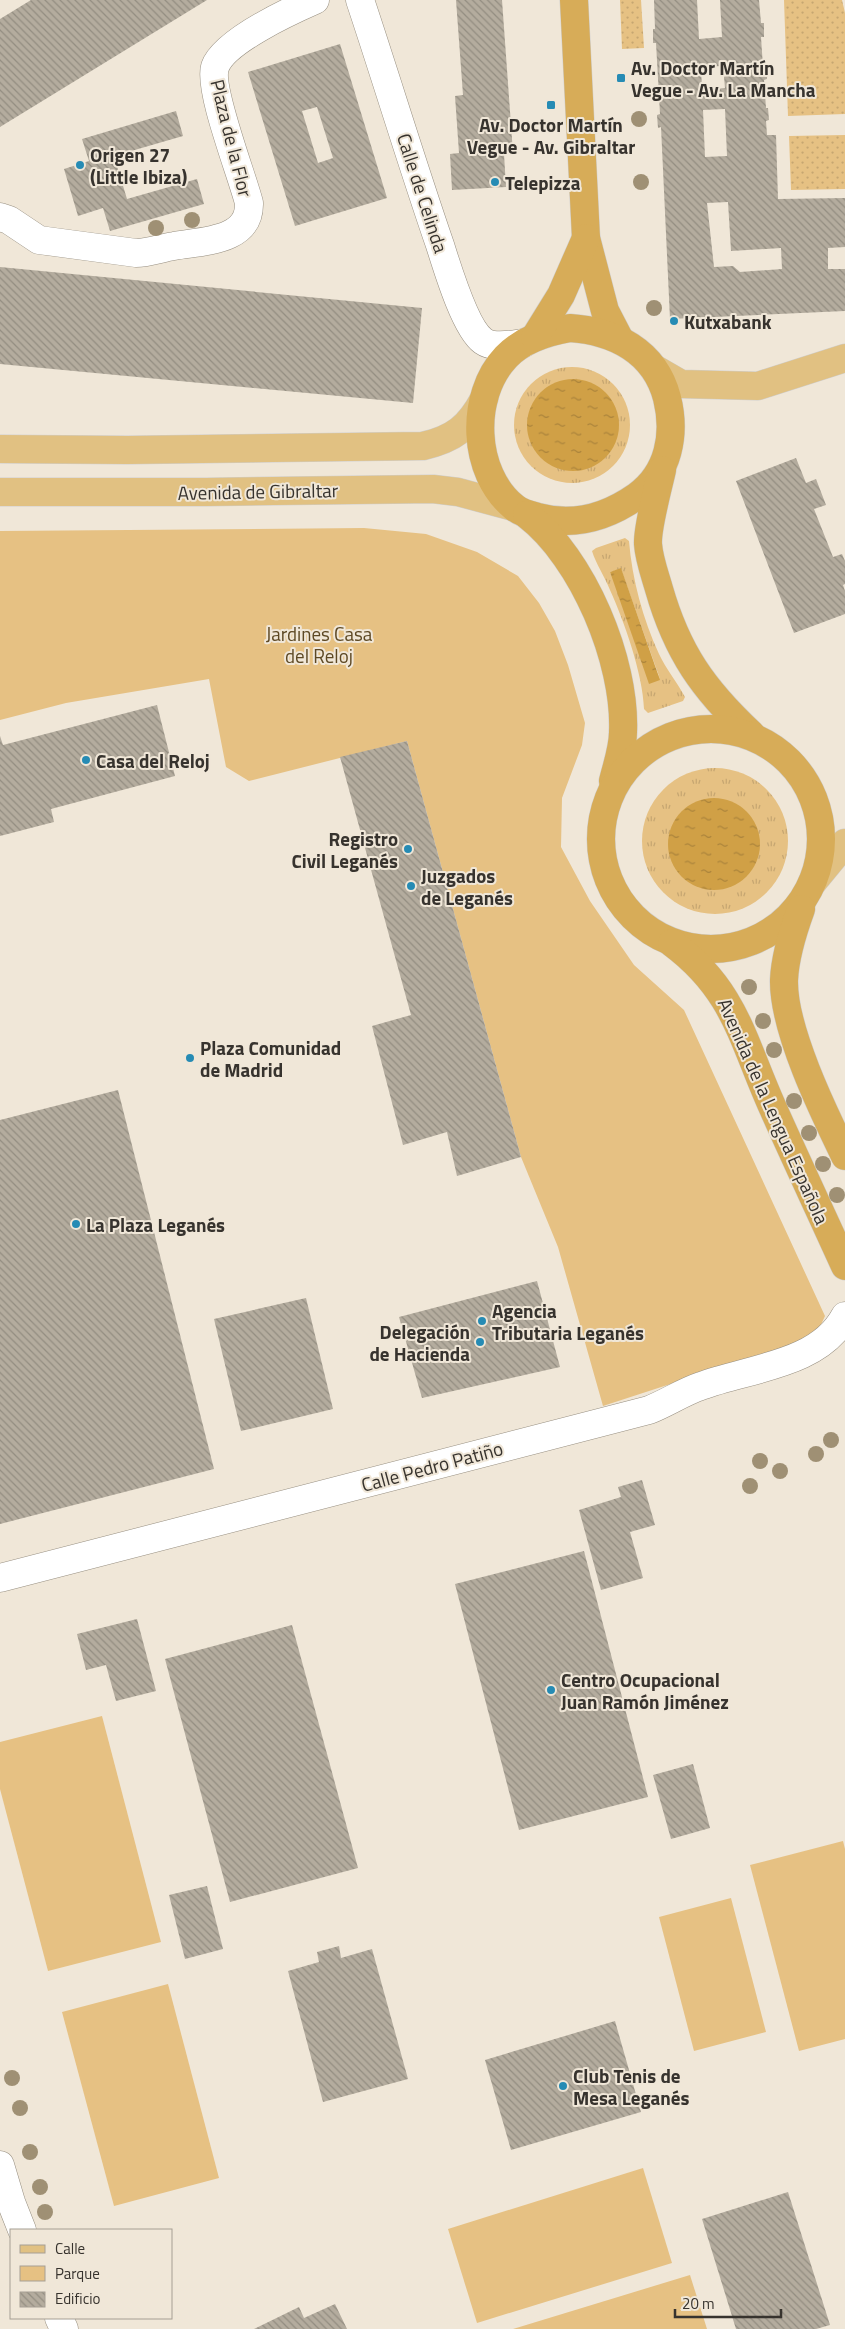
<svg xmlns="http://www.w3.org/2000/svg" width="845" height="2329" viewBox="0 0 845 2329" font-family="'Titillium Web',sans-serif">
  <defs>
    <pattern id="grass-tufts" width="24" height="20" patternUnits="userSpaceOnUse" patternTransform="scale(1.25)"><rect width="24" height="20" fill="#e6c183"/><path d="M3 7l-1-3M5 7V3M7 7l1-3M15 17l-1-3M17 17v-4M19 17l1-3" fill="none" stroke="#c6a671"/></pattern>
    <pattern id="garden-dots" width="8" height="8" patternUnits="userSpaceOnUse" patternTransform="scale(1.25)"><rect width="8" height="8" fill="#e6c183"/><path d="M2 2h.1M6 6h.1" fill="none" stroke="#c6a671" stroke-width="1.8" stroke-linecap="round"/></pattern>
    <pattern id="water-ripples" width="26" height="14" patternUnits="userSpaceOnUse" patternTransform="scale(1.25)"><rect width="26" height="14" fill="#d0a046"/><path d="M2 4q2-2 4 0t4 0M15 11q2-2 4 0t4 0" fill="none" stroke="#aa833b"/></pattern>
    <pattern id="building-back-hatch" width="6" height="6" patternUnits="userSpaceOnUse" patternTransform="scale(1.25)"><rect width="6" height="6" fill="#b4ac9e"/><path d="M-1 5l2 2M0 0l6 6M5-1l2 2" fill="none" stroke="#938d81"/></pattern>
  </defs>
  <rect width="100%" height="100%" fill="#f0e7d8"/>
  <g fill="url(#grass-tufts)" fill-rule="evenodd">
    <circle cx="572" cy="425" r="58"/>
    <path d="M 625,538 L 629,541 C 632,579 643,619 659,654 C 666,669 677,682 685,697 L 683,701 L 648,713 L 644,709 C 643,674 624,621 610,590 C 605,577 596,564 592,551 L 596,548 ZM 621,569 L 660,679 L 610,572 Z"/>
    <circle cx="715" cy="841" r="73"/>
  </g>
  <g fill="#e6c183">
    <path d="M 364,528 L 426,534 L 477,552 L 518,576 L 539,603 L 555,631 L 568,665 L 585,723 L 582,745 L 562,798 L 561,847 L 590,901 L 634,965 L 684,1010 L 825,1316 L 819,1329 L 793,1344 L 603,1406 L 558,1247 L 521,1157 L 407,741 L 249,781 L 226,767 L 209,679 L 66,703 L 0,720 L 0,531 Z"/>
    <path d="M 102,1716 L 161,1942 L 48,1971 L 0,1789 L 0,1742 Z"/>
    <path d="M 843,1841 L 845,1849 L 845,2039 L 799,2051 L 750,1865 Z"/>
    <path d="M 731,1898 L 766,2032 L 694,2051 L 659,1917 Z"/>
    <path d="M 168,1984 L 219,2178 L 114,2206 L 62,2012 Z"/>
    <path d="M 643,2168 L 672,2263 L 477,2323 L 448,2229 Z"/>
    <path d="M 690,2275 L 707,2329 L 513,2329 Z"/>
  </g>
  <g fill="url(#garden-dots)">
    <path d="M 620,0 L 641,0 L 644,48 L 622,49 Z"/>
    <path d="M 784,0 L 842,0 L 845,13 L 845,114 L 788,116 Z"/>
    <path d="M 845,135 L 845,189 L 791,190 L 789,136 Z"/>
  </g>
  <g fill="url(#water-ripples)">
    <circle cx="573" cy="425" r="46"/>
    <path d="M 621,568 L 660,680 L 649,684 L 610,572 Z"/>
    <circle cx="714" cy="844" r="46"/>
  </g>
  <g fill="url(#building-back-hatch)" fill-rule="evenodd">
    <path d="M 31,0 L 207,0 L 0,127 L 0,19 Z"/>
    <path d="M 456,0 L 502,0 L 513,153 L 504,154 L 506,187 L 452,190 L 450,154 L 459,153 L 455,96 L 463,95 Z"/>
    <path d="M 654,0 L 697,0 L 699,39 L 722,37 L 720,0 L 759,0 L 761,23 L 764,23 L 764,37 L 761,37 L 763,67 L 766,67 L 767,79 L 764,80 L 766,108 L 768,108 L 769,120 L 766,121 L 767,135 L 776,135 L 778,199 L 845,198 L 845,247 L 828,248 L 828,269 L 845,269 L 845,311 L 670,319 L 661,127 L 658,128 L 657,115 L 660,114 L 656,43 L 653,43 L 653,29 L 655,29 ZM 723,66 L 725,88 L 702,90 L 701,67 ZM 725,109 L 727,156 L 705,157 L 703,110 ZM 728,202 L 731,251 L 781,248 L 782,269 L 740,272 L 733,266 L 714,267 L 707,203 Z"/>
    <path d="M 340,44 L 387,198 L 295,226 L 248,72 ZM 317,107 L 333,158 L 318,163 L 302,111 Z"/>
    <path d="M 176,111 L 183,136 L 114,156 L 127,199 L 197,179 L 204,204 L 110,231 L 103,208 L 78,216 L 64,169 L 89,161 L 82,139 Z"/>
    <path d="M 0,267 L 422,308 L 413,403 L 0,364 Z"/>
    <path d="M 796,458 L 806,483 L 816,479 L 826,505 L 814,509 L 833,557 L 842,554 L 845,561 L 845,584 L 843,585 L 845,591 L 845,614 L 794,633 L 736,481 Z"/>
    <path d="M 157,705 L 175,776 L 51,809 L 54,822 L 0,836 L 0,736 L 3,745 Z"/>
    <path d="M 407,741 L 521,1157 L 457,1176 L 447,1132 L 403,1145 L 372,1026 L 411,1015 L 340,757 Z"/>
    <path d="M 118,1090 L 214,1469 L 0,1524 L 0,1120 Z"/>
    <path d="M 537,1281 L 560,1367 L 422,1398 L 399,1317 Z"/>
    <path d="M 306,1298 L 333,1409 L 241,1431 L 214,1319 Z"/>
    <path d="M 642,1480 L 655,1525 L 630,1532 L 643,1578 L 601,1590 L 579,1510 L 621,1497 L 618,1487 Z"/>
    <path d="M 584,1551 L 648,1797 L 519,1830 L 455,1584 Z"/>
    <path d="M 137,1619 L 156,1691 L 116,1701 L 106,1665 L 86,1670 L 77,1634 Z"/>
    <path d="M 292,1625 L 358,1868 L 230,1902 L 165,1659 Z"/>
    <path d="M 693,1764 L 710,1828 L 671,1839 L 653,1775 Z"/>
    <path d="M 207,1886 L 223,1949 L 185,1959 L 169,1895 Z"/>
    <path d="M 339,1946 L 341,1958 L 372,1949 L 408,2079 L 323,2102 L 288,1971 L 319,1962 L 317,1952 Z"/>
    <path d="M 615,2021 L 641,2112 L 511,2150 L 485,2060 Z"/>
    <path d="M 788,2192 L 830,2325 L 816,2329 L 736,2329 L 702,2219 Z"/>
    <path d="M 335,2304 L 347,2329 L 254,2329 L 299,2307 L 304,2318 Z"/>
  </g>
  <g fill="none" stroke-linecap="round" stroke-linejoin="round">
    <defs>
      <g id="minor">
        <path d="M 360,0 C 387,81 412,164 440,245 C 447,267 465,328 483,341 C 494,349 512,344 524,343"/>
        <path d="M 0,217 L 9,220 L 39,240 L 136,253 C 149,253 161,248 174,246 C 202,241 250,242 249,203 C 242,175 208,89 215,67 C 224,41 290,11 315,0"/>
        <path d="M 0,1578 L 649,1410 C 667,1403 683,1392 701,1386 C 749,1368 819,1365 845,1316"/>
        <path d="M 0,2165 L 11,2202 L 22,2230"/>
        <path d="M 59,2318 L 64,2329"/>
      </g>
      <g id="primary">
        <path d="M 655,369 L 681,384 L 758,386 L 845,358"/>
        <path d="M 0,449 L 128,450 L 423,446 C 454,439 469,427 484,399"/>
        <path d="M 0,492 L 206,492 L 433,489 L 458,492 L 514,507"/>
        <path d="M 812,883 L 845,843"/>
      </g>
      <g id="trunk">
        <path d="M 574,0 L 586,238 L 605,311 L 620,340"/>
        <path d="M 570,328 C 614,331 655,351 667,398 C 676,434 669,473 637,496 C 607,517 574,527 538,517 C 530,515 521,513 514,507 C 472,473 469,396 506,357 C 523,339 547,332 570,328 Z"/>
        <path d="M 535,337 L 561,295 L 586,238"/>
        <path d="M 662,470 C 658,488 647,528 648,544 C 649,559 655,575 659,589 C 677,652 703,689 751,734"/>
        <path d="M 527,515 C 583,558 626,661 623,732 C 623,748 617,765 613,781"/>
        <circle cx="711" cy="839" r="110"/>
        <path d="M 801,909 C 793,931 785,956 784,980 C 783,1029 823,1111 845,1156"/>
        <path d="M 672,943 C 735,990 742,1039 772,1106 C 796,1160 821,1213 845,1266"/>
      </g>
    </defs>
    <use href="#minor" stroke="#978f81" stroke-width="29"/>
    <use href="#primary" stroke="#cfcecd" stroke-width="29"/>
    <use href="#trunk" stroke="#cfcecd" stroke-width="29"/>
    <use href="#minor" stroke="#fff" stroke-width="28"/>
    <use href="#primary" stroke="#e1c182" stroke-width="28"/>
    <use href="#trunk" stroke="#d7ac58" stroke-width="28"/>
  </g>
  <g fill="#9f9074">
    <circle cx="639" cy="119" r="8"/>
    <circle cx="641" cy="182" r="8"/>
    <circle cx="192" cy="220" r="8"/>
    <circle cx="156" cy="228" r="8"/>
    <circle cx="654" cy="308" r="8"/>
    <circle cx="749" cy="987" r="8"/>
    <circle cx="763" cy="1021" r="8"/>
    <circle cx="774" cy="1050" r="8"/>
    <circle cx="794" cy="1101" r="8"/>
    <circle cx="809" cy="1133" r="8"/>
    <circle cx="823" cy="1164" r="8"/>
    <circle cx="837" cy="1195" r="8"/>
    <circle cx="831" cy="1440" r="8"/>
    <circle cx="816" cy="1454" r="8"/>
    <circle cx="760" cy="1461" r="8"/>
    <circle cx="780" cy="1471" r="8"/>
    <circle cx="750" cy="1486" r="8"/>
    <circle cx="12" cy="2078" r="8"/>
    <circle cx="20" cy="2108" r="8"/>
    <circle cx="30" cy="2152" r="8"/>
    <circle cx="40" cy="2187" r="8"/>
    <circle cx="45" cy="2212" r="8"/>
  </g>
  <g fill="#268bb4" stroke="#f0e7d8" stroke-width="2">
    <rect x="616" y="73" width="10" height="10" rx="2.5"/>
    <rect x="546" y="100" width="10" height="10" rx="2.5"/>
    <circle cx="80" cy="165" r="5"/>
    <circle cx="495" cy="182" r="5"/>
    <circle cx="674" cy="321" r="5"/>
    <circle cx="86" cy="760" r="5"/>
    <circle cx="408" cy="849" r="5"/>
    <circle cx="411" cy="886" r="5"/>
    <circle cx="190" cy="1058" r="5"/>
    <circle cx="76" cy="1224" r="5"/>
    <circle cx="482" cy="1321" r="5"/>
    <circle cx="480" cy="1342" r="5"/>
    <circle cx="551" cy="1690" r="5"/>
    <circle cx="563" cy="2086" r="5"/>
  </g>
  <g text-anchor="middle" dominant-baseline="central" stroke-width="4" stroke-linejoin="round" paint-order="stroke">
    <g font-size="19" font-weight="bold" fill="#37332e" stroke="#f0e7d8" text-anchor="start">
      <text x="631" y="67">Av. Doctor Martín<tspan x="631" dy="22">Vegue - Av. La Mancha</tspan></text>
      <text x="551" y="124" text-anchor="middle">Av. Doctor Martín<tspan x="551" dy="22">Vegue - Av. Gibraltar</tspan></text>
      <text x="90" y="154">Origen 27<tspan x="90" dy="22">(Little Ibiza)</tspan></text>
      <text x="505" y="182">Telepizza</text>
      <text x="684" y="321">Kutxabank</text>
      <text x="96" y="760">Casa del Reloj</text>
      <text x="398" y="838" text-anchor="end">Registro<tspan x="398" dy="22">Civil Leganés</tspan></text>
      <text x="421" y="875">Juzgados<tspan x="421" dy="22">de Leganés</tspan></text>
      <text x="200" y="1047">Plaza Comunidad<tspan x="200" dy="22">de Madrid</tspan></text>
      <text x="86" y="1224">La Plaza Leganés</text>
      <text x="492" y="1310">Agencia<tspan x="492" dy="22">Tributaria Leganés</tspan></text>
      <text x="470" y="1331" text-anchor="end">Delegación<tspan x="470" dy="22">de Hacienda</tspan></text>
      <text x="561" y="1679">Centro Ocupacional<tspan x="561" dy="22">Juan Ramón Jiménez</tspan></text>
      <text x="573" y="2075">Club Tenis de<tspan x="573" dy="22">Mesa Leganés</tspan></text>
    </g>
    <g font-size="19" fill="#37332e" stroke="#f0e7d8">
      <text transform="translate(232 138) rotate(76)">Plaza de la Flor</text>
      <text transform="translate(423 193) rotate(72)">Calle de Celinda</text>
      <text transform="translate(258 491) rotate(-1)">Avenida de Gibraltar</text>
      <text transform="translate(774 1111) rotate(66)">Avenida de la Lengua Española</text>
      <text transform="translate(432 1466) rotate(-15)">Calle Pedro Patiño</text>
    </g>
    <g font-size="19" fill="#5d4823" stroke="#f0e7d8">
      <text x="319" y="633">Jardines Casa<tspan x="319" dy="22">del Reloj</tspan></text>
    </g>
  </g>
  <rect x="10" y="2229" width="162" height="90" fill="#f0e7d8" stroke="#a69f94"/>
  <rect x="20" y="2245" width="25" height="8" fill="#e1c182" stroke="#a69f94"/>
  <text x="55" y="2254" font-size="15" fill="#37332e">Calle</text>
  <rect x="20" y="2266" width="25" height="15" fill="#e6c183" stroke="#a69f94"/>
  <text x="55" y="2279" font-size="15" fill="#37332e">Parque</text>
  <rect x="20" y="2292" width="25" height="15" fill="url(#building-back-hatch)" stroke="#a69f94"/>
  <text x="55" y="2304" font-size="15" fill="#37332e">Edificio</text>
  <path d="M675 2309v8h106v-8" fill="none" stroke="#37332e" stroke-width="2.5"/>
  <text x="682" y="2309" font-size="15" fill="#37332e" stroke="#f0e7d8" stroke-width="4" paint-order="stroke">20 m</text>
</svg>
